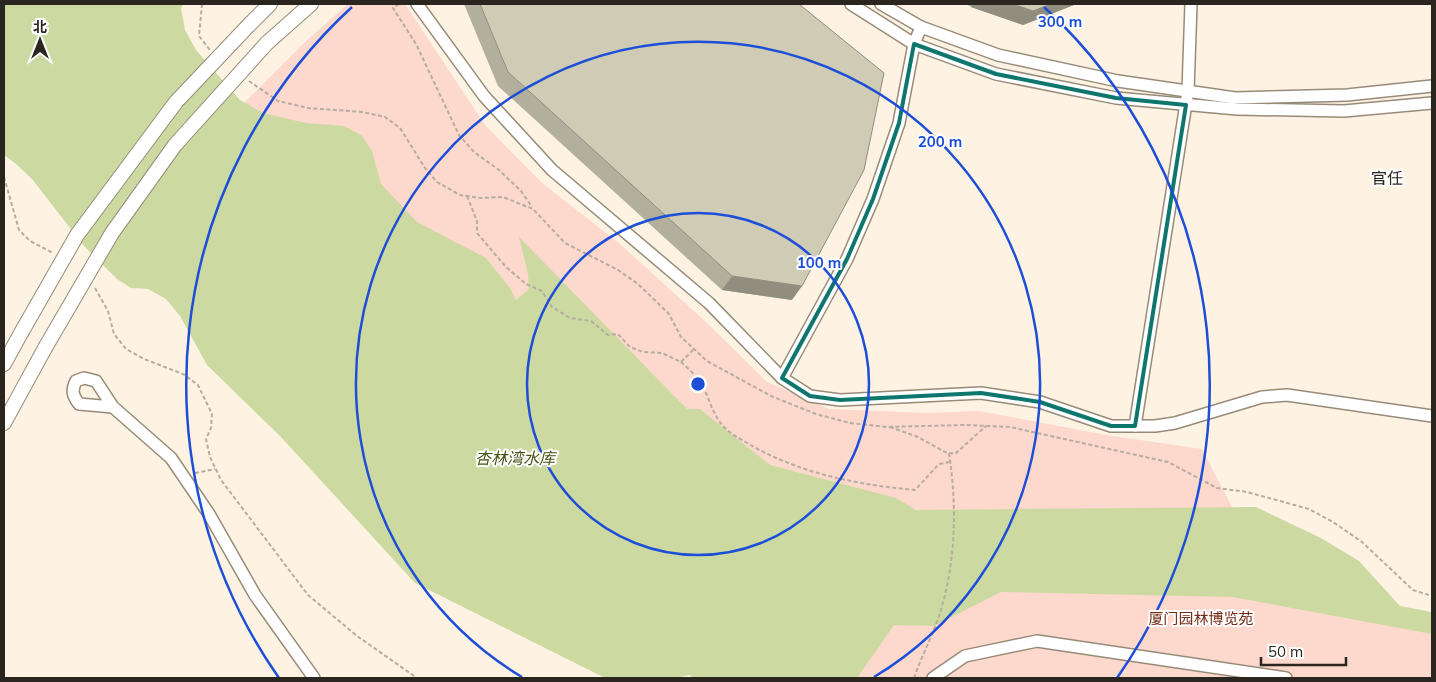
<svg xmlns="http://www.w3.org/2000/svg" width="1436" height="682" viewBox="0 0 1436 682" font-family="Mulish,'Noto Sans SC',sans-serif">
  <rect width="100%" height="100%" fill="#fef3e3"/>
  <g fill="#fcd8cd">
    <path d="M 348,4 L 405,4 L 485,125 L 542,183 L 620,244 L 707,323 L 767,382 L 829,409 L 927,413 L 979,411 L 1112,436 L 1202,449 L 1246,534 L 897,548 L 650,434 L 239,108 L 305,42 Z"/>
    <path d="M 1237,557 L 1432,620 L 1432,678 L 828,678 L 890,562 Z"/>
  </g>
  <path fill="#ccdaa1" d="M 4,4 L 183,4 L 181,8 L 185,30 L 196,50 L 240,100 L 263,113 L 306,123 L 344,126 L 361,135 L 372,151 L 381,184 L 417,222 L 486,258 L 510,288 L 516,300 L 529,289 L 528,274 L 519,237 L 687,409 L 700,409 L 770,465 L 896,498 L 916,510 L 1256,507 L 1321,538 L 1359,561 L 1400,606 L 1432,612 L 1432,634 L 1233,597 L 1001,592 L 934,626 L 894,625 L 857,678 L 694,678 L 689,675 L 677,678 L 605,678 L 415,583 L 280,436 L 207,365 L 180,316 L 166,299 L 148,289 L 131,288 L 117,279 L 84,246 L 32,179 L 16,164 L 4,155 Z"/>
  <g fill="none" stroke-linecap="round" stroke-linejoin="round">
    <defs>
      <g id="minor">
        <path d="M 417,4 L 484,96 L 552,170 L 709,303 L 782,378 L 810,396 L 840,400 L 981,393 L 1040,402 L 1111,426 L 1155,426 L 1175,423 L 1262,397 L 1287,395 L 1432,416"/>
        <path d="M 851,4 L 914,44 L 996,74 L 1116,98 L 1237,109 L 1344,111 L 1432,103"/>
        <path d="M 881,4 L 921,27 L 998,55 L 1118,81 L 1235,98 L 1347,95 L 1432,86"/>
        <path d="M 782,378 L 847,259 L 873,199 L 899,123 L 914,44 L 921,27"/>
        <path d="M 113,407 L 79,404 C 73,396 71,391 76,381 L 84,378 L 96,381 L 113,407 L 171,458 L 209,514 L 255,595 L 314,678"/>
        <path d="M 1135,426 L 1188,91 L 1191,4"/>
        <path d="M 933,678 L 965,656 L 1037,641 L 1286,678"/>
      </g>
      <g id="major">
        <path d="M 248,26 L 270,4"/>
        <path d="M 267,43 L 311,4"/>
        <path d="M 4,364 L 21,333"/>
        <path d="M 4,423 L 45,348"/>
      </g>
    </defs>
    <use href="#minor" stroke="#978b78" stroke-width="14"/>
    <use href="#major" stroke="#978b78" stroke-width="16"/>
    <g stroke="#b6ada0" stroke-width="2" stroke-dasharray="4 2.5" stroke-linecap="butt">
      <path d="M 202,4 L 199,36 L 210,50"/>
      <path d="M 399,4 L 393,8 L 416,44 L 459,135 L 474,152 L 499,170 L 521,191 L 532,207"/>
      <path d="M 249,81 L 278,101 L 308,108 L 362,112 L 385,117 L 400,128 L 425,168 L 437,182 L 460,195 L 481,198 L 503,197 L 533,209 L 565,243 L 618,270 L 638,284 L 669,314 L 681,337 L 707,361 L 771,396 L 816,414 L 850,423 L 887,427 L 965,425 L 1010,427 L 1168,462 L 1217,488 L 1247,492 L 1309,509 L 1333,522 L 1362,542 L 1413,590 L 1432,596"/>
      <path d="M 4,177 L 19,230 L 30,241 L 53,253"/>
      <path d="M 467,196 L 477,221 L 477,233 L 506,267 L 526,284 L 542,291 L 552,307 L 570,318 L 591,321 L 608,335 L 618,334 L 630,347 L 643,352 L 662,353 L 681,362 L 694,349"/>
      <path d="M 95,288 L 108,311 L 114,334 L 126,349 L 144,359 L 183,374 L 198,385 L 212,414 L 211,428 L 206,439 L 210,457 L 221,480 L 308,595 L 357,636 L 417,678"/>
      <path d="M 681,362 C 690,370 700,379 705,391 C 711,404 714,417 725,428 C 732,435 744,441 754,447 C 803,474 859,485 915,490 L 939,464 L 950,462"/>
      <path d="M 890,427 L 918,437 L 945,452 L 955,454 L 986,426"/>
      <path d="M 195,473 L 215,469"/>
      <path d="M 914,678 C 922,655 934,633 941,610 C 956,559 957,505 949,453"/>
    </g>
    <use href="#minor" stroke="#fff" stroke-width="11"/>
    <use href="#major" stroke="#fff" stroke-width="14"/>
    <defs>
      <g id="major-bridge">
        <path d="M 21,333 L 77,235 L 176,102 L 248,26"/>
        <path d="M 45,348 L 112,233 L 175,145 L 267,43"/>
      </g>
    </defs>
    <use href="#major-bridge" stroke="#978b78" stroke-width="16" stroke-linecap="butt"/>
    <use href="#major-bridge" stroke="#fff" stroke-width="14"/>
  </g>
  <g fill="#b2af9c">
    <path d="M 464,4 L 799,4 L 792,300 L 722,290 L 498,86 Z"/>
    <path d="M 966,4 L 1117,4 L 1116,5 L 1074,5 L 1023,25 L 971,7 Z"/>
  </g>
  <g fill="#918e7f">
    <path d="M 973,4 L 1117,4 L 1116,5 L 1074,5 L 1023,25 L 971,7 Z"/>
    <path d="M 732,276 L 802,286 L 792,300 L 722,290 Z"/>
  </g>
  <g fill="#cfcbb5" stroke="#918e7f">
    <path d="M 480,4 L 799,4 L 884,73 L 864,170 L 802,286 L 732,276 L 508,72 Z"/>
    <path d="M 1013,4 L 1051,4 L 1033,11 Z"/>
  </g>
  <path fill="none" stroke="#0f766e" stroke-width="4" stroke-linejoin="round" d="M 914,44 L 996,74 L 1116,98 L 1186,105 L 1135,426 L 1111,426 L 1040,402 L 981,393 L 840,400 L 810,396 L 782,378 L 847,259 L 873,199 L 899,123 Z"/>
  <g fill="none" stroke="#1d4ed8" stroke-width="2.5">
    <circle cx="698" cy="384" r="171"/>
    <path d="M522 677A342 342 0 1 1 874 677"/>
    <path d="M279 678A512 512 0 0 1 352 7M1044 7A512 512 0 0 1 1117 678"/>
  </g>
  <g text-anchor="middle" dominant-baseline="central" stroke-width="4" stroke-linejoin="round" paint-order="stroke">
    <g font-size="15" fill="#742d16" stroke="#fff">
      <text x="1201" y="618">厦门园林博览苑</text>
    </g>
    <g font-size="16" fill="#2a251e" stroke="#fff">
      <text x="1387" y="178">官任</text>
    </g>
    <g font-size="16" font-style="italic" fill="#465113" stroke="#fff">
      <text x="515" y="458">杏林湾水库</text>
    </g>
  </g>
  <circle cx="698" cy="384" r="8" fill="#1d4ed8" stroke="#fff" stroke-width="2.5"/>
  <g font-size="15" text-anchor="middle" font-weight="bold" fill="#1d4ed8" stroke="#fff" stroke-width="4" stroke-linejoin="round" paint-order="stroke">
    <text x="1060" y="27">300 m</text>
    <text x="940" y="147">200 m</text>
    <text x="819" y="268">100 m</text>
  </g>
  <rect width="1436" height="682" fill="none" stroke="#2a251e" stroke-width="10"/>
  <g transform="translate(40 40)" stroke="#ffffff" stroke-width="4" paint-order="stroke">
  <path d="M0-4L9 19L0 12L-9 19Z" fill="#2a251e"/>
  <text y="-8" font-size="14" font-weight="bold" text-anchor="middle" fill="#2a251e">北</text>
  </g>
  <path d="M1261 657v8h85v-8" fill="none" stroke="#2a251e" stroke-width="2.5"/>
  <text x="1268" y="657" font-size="15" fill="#2a251e" stroke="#ffffff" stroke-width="4" paint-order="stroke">50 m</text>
</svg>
